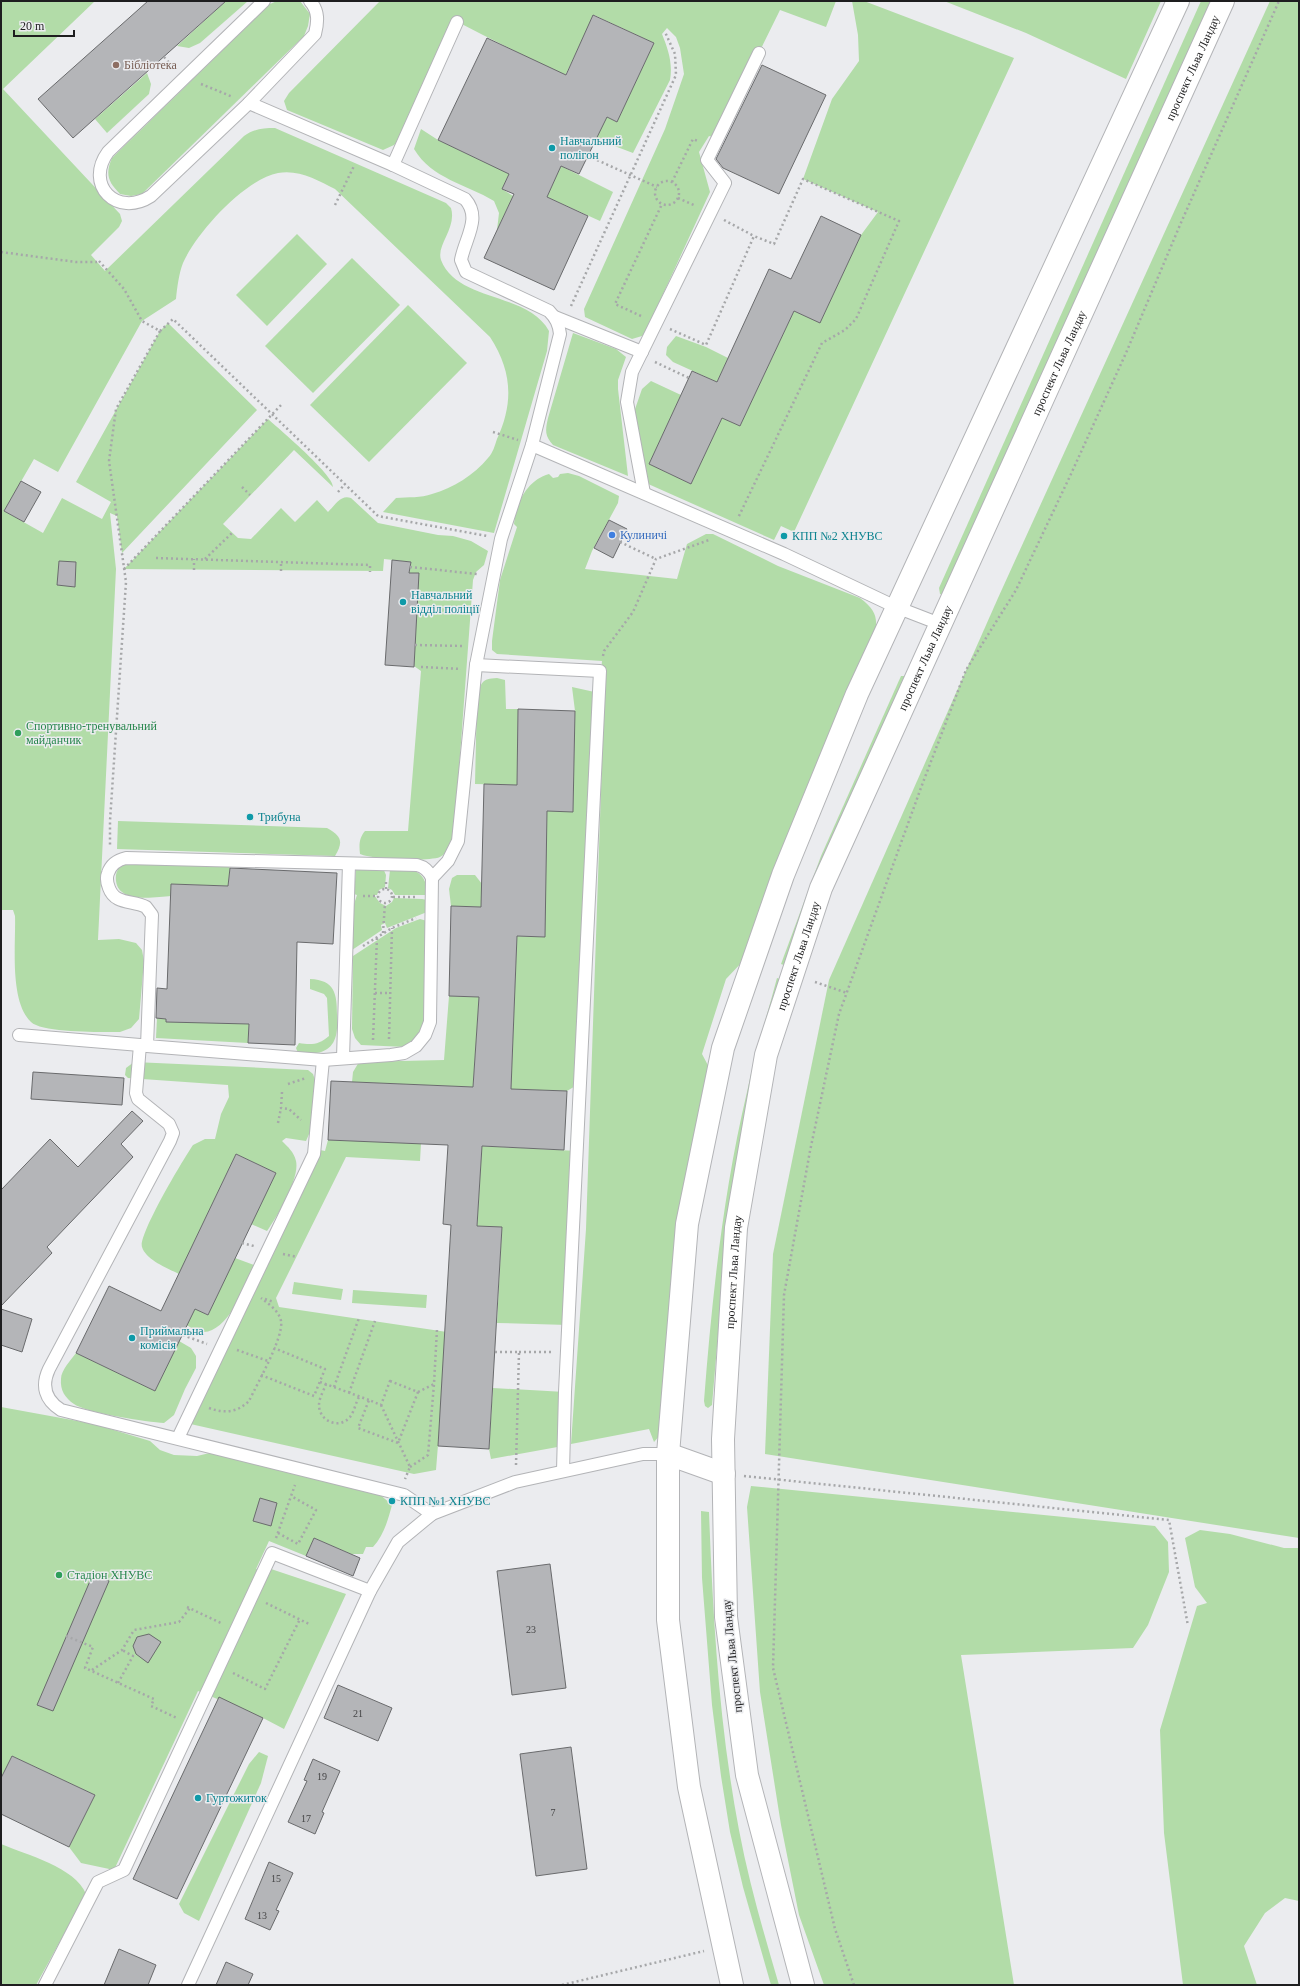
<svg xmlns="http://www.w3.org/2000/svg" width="1300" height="1986" viewBox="0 0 1300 1986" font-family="'Times New Roman',serif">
  <rect width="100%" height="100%" fill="#ebecef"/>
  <g fill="#b2dca8">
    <path d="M 1,1 L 95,1 L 3,89 L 120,214 L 122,221 L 119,227 L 91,255 L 105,271 L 244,136 C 254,129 263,128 275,128 L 446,203 L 451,208 C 457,228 436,245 441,260 C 457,302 528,292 549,331 L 547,351 L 494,533 L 383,512 L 396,498 C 408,497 421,498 432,494 C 453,488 474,475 488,458 C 493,453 495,445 497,439 C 514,402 512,371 490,337 L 335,189 C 318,180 298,169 278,173 C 245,179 196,233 183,263 C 179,273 177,288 176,299 L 142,321 L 58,472 L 34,459 L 4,511 L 43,533 L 62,498 L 102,519 L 111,502 L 76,482 L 160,331 L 168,323 L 257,410 L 122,553 L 117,516 L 110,513 L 116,569 L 98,940 L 119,939 L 136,943 L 142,950 L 144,961 L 139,1019 L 131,1028 L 120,1032 C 103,1032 42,1033 31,1022 C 9,1001 16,944 15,916 L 13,910 L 1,910 Z"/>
    <path d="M 226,1 L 248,1 L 200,43 L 189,48 L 177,46 Z"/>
    <path d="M 277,1 L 300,1 L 310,14 L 308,26 L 304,36 L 142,194 L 131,196 L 120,194 C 108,182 105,174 112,158 L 270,4 Z"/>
    <path d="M 380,1 L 836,1 L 826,27 L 780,10 L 717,138 L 709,136 L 699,152 L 710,192 L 646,331 L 642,336 L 632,339 L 585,317 L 584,309 L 665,129 L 684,74 L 680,48 L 676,37 L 667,28 L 662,34 C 668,49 673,63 670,80 L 633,153 L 596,139 L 592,110 L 617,122 L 654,43 L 594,15 L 564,78 C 529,56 491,40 454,20 L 400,139 L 394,145 L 383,150 L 287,110 L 284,101 L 289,93 Z"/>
    <path d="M 852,1 L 864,1 L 1014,58 L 794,532 L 781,526 L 774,540 L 646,483 L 634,412 L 642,389 L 651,381 L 681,395 L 649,464 L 691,484 L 722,418 L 740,426 L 794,311 L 820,322 L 861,235 L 878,212 L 803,179 L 832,99 L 859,61 L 858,35 Z"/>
    <path d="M 944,1 L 1161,1 L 1126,79 L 1026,33 Z"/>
    <path d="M 1201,1 L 1213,1 L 943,595 L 940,594 L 939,588 Z"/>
    <path d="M 1270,1 L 1299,1 L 1299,1538 L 765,1454 L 773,1254 L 829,980 L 998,598 Z"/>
    <path d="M 147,73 L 151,84 L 149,94 L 107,133 L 95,119 Z"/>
    <path d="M 421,129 L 438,140 L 484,162 L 515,161 L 502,189 L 513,196 L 497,230 L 499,213 L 494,201 C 466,184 432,179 414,149 Z"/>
    <path d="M 561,166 L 613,192 L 600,221 L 547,197 Z"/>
    <path d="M 297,234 L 327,264 L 267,326 L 236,295 Z"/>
    <path d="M 352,258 L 400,305 L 313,393 L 265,346 Z"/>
    <path d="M 408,305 L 467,363 L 369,462 L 310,405 Z"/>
    <path d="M 573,333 L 616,349 L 626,357 L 618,380 L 618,389 L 628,476 L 553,445 C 545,436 545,431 548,418 Z"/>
    <path d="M 676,336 L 706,347 L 728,358 L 717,382 L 673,362 L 666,355 L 667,347 Z"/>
    <path d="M 268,419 C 279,429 334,475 333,487 L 294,450 L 223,524 L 238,538 L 251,539 L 281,508 L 295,522 L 317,500 L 328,512 C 335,505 341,494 351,498 L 378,523 L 438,535 L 453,536 L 471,541 L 488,551 L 484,565 L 476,572 L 473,580 L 454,837 C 450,844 448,853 440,857 C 428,862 371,859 360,854 C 359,845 359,838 365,831 L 408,831 L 421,671 L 414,666 L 418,573 L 409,573 L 411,562 L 384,559 L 383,571 L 124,569 Z"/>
    <path d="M 568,473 L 579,476 L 619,496 L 618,503 L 592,551 L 585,569 L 677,579 L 687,544 L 706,534 L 713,534 L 778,566 L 860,598 C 879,612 878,621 873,642 L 745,959 L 726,979 L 702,1054 L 711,1071 L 661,1434 L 654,1442 L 649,1429 L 571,1444 L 586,1229 L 604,702 L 577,1085 L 567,1091 L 511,1089 L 517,936 L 544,937 L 547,811 L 573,811 L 575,711 L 572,687 L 599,693 L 602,661 L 497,654 L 492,650 L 492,641 L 500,580 L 517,527 L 514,524 C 516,503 527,480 549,474 L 553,478 L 558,477 L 560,474 Z"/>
    <path d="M 901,676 L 904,676 L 905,680 L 789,967 L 781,964 L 821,856 Z"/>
    <path d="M 497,678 L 505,680 L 506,709 L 518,709 L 517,785 L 475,784 L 477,696 C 482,682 481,679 497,678 Z"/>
    <path d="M 118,821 L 327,828 C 341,836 344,841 335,856 L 117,849 Z"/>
    <path d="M 125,862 L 230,866 L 228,886 L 172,884 L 171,896 C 155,897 119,904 116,881 C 115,872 118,868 125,862 Z"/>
    <path d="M 383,868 L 386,875 L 385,887 L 379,890 L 377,895 L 374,895 L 380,903 L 386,906 L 392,902 L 394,898 L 422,899 L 427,900 L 427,912 L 387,928 L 385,923 L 381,925 L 382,930 L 352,950 L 354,904 L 357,895 L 354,894 L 356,869 Z"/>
    <path d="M 390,870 C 415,870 423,867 429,895 L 395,895 L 392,890 L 388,888 Z"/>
    <path d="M 457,875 L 475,875 L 482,884 L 481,907 L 451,906 L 449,889 L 452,878 Z"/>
    <path d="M 420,919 L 427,921 L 429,932 L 423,1031 L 406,1047 L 361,1045 L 355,1038 L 352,1029 L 353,956 L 396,928 Z"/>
    <path d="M 777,978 L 785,981 L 720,1311 L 712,1405 L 708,1408 L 705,1406 L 704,1401 C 712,1298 723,1193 747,1092 C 755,1053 767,1016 777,978 Z"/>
    <path d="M 310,979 C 335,980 337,994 337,1015 C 338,1032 337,1050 316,1053 C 310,1054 304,1055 298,1053 L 296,1048 L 299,1043 C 311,1045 319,1045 329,1036 L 327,998 L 324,994 L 310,989 Z"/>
    <path d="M 449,996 L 479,997 L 473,1087 L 352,1082 L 353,1072 L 359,1062 L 444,1060 Z"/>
    <path d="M 157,1018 L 249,1024 L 248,1043 L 156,1038 Z"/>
    <path d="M 134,1062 L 308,1070 L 313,1074 L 315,1080 L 313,1125 L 306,1141 L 286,1138 L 282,1141 C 288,1147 294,1152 296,1161 C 300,1178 277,1217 267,1231 L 251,1224 L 276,1173 L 236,1154 L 179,1274 C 167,1268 146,1260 142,1247 C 138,1235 184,1158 193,1145 L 205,1139 L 215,1139 L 221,1114 L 229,1097 L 228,1085 L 128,1078 L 125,1075 L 126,1068 Z"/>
    <path d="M 328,1140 L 421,1143 L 420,1161 L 346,1157 L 276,1298 L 279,1307 L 447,1332 L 436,1470 L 414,1474 L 186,1423 L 315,1149 L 325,1151 Z"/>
    <path d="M 482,1146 L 577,1151 L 568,1325 L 497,1323 L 502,1228 L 477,1226 Z"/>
    <path d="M 235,1258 L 254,1265 C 248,1284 228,1331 204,1332 C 197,1333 176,1318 168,1315 L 176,1300 L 208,1315 Z"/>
    <path d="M 294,1282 L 343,1289 L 341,1300 L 292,1294 Z"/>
    <path d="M 353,1290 L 427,1295 L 426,1308 L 352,1303 Z"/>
    <path d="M 179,1341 L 191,1348 L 196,1356 L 196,1368 L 185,1389 L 174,1415 L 164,1423 C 148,1422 86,1413 74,1404 C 65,1398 60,1390 61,1379 C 61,1370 71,1360 76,1353 L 155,1391 Z"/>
    <path d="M 493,1388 L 565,1392 L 563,1446 L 491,1459 L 489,1449 Z"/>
    <path d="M 1,1407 L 94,1424 L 150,1441 L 160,1450 L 174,1455 L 197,1456 L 214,1452 L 377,1492 L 392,1505 C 388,1520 384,1535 373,1547 L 366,1547 L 363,1554 L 351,1554 L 314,1538 L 306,1556 L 269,1541 L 256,1569 L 265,1567 L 346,1594 L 284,1729 L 263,1718 L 198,1691 L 114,1870 L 81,1863 L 69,1847 L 95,1795 L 12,1756 L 1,1778 Z"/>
    <path d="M 751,1486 L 1155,1526 L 1168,1542 L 1169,1572 L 1148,1625 L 1133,1648 L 961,1655 L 1014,1985 L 824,1985 L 799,1915 L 781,1825 L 760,1692 L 747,1507 Z"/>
    <path d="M 701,1511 L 709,1512 C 713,1619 719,1725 739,1830 C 749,1883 764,1934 779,1985 L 771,1985 L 743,1887 L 730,1832 L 721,1776 L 712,1705 L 702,1578 Z"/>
    <path d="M 1200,1530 L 1230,1534 L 1284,1548 L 1299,1548 L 1299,1901 L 1285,1898 L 1265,1913 L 1244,1946 L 1257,1985 L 1183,1985 L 1164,1833 L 1160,1730 L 1197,1606 L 1207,1603 L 1195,1587 L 1185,1538 Z"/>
    <path d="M 259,1752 L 268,1756 L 261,1783 L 199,1921 L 184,1913 L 179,1904 L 249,1764 Z"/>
    <path d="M 1,1844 C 27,1855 75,1867 86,1894 L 36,1985 L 1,1985 Z"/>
  </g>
  <g fill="#b4b5b8" stroke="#6a6b6d">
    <path d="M 148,1 L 226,1 L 73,138 L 38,99 Z"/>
    <path d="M 593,15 L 654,43 L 617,122 L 607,117 L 579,174 L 561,166 L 547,197 L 588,216 L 554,290 L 484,258 L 514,194 L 502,189 L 509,174 L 438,140 L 487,38 L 566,75 Z"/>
    <path d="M 762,65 L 826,95 L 779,194 L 723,168 L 716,159 Z"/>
    <path d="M 821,216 L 861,235 L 820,323 L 794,311 L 740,426 L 722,418 L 691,484 L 649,464 L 692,371 L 717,382 L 769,269 L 791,279 Z"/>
    <path d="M 21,481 L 41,492 L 24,522 L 4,511 Z"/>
    <path d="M 609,520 L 627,529 L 613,558 L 594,548 Z"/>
    <path d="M 392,560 L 411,562 L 409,573 L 419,573 L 414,667 L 385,665 Z"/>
    <path d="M 59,561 L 76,562 L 75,587 L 57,585 Z"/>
    <path d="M 518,709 L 575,711 L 573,812 L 547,811 L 545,937 L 517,936 L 511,1089 L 567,1091 L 564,1150 L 482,1146 L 477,1226 L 502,1227 L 489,1449 L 438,1446 L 451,1225 L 443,1224 L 448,1145 L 328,1140 L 331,1081 L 473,1087 L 479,997 L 449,996 L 451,906 L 481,907 L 484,784 L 517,785 Z"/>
    <path d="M 230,868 L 337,873 L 333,944 L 297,942 L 295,1045 L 248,1043 L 249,1024 L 166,1022 L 166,1019 L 156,1018 L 157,988 L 167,989 L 171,884 L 228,886 Z"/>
    <path d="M 33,1072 L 124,1078 L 122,1105 L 31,1099 Z"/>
    <path d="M 132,1111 L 143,1121 L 121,1144 L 133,1157 L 47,1247 L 52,1253 L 1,1306 L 1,1190 L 50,1139 L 78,1167 Z"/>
    <path d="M 236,1154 L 276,1173 L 208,1315 L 195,1309 L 155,1391 L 76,1353 L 109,1286 L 161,1311 Z"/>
    <path d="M 1,1309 L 32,1319 L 22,1352 L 1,1345 Z"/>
    <path d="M 260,1498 L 277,1503 L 271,1526 L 253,1521 Z"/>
    <path d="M 314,1538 L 360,1558 L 353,1576 L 306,1556 Z"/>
    <path d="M 550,1564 L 566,1688 L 512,1695 L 497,1571 Z"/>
    <path d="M 93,1574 L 109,1581 L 53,1711 L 37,1705 Z"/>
    <path d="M 149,1634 L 161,1642 L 148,1663 L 136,1654 L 133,1646 L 137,1637 Z"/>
    <path d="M 338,1685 L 392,1708 L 378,1741 L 324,1718 Z"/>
    <path d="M 219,1697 L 263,1718 L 177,1899 L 133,1879 Z"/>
    <path d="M 571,1747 L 587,1869 L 536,1876 L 520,1754 Z"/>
    <path d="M 12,1756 L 95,1795 L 69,1847 L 1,1814 L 1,1778 Z"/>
    <path d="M 313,1759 L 340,1771 L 322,1812 L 324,1813 L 315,1834 L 288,1822 L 307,1781 L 304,1780 Z"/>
    <path d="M 269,1862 L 293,1873 L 276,1910 L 279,1911 L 270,1930 L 245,1919 Z"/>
    <path d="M 119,1949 L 156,1965 L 148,1985 L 104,1985 Z"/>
    <path d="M 226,1962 L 253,1974 L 248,1985 L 216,1985 Z"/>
  </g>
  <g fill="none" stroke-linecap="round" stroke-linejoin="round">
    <defs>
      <g id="lane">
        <path d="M 264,1 L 108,152 C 84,185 117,218 151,196 L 249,103 L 315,34 C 318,22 319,11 310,1"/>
        <path d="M 249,103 L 393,165 L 465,199 C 482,218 465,238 461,260 L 466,272 L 549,311 C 556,318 559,324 560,334 L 532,445 L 501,539 L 476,665 L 458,841 L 448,861 L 432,878"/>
        <path d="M 393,165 L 457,22"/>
        <path d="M 555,317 L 642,352"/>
        <path d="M 532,445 L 784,554 L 896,607 L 940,624"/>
        <path d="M 644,493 L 627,402 L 632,372 L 725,183 L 707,160 L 759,53"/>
        <path d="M 476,665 L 600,671 L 565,1392 L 563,1471"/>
        <path d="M 19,1035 L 140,1045 L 147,1046 L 323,1060 L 391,1055 L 404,1053 L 416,1046 L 425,1035 L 430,1022 L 432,878 C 429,871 425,867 417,865 L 126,858 C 117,860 111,864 108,873 C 106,878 107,883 109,888 C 115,905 133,900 146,907 L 152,915 L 147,1046"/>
        <path d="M 140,1045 L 136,1093 L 138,1099 L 169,1124 L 173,1133 L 170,1141 L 49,1369 C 41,1386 45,1400 61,1410 L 404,1495 L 432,1514"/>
        <path d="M 343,1058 L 349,864"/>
        <path d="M 178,1438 L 314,1154 L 323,1060"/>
        <path d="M 45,1985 L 98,1882 L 124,1870 L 272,1553 L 370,1591"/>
        <path d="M 188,1985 L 370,1591 L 398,1542 L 432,1514 L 515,1482 L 643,1454 L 668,1454"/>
      </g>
      <g id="primary">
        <path d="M 668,1454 L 724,1474"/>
        <path d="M 732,1985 L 689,1787 L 668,1620 L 668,1454 L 687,1224 L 723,1048 L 783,875 L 857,694 L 1178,1"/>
        <path id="s1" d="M 803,1985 L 747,1775 L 726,1617 L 723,1439 L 736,1228 L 766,1055 L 821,888 L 1223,1"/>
      </g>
    </defs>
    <use href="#lane" stroke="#b3b4b7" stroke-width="14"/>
    <use href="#primary" stroke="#b3b4b7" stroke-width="24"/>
    <g stroke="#a6a7a9" stroke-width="2.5" stroke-dasharray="2 3" stroke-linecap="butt">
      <path d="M 164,57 L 173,67"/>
      <path d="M 201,84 L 233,97"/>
      <path d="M 588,156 L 657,187"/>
      <circle cx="667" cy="193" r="12"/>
      <path d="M 672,182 L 693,139 L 698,141"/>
      <path d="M 678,198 L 696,206"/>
      <path d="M 335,205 L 354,166"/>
      <path d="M 724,220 L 754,236"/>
      <path d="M 1,252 L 76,262 L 97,262"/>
      <path d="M 99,261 L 124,289 L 142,321 L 160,331 L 116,409 L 109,461 L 126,582 L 110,821 L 110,847"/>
      <path d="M 571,306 L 676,75 L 675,54 L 665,32"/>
      <path d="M 641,316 L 615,304 L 662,204"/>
      <path d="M 670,329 L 706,345 L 754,236 L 774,244 L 803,179 L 899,221 L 856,319 L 845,330 L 822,343 L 738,518"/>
      <path d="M 160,331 L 173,319 L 378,516 L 487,536"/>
      <path d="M 655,362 L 689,378"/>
      <path d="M 493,432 L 518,440"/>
      <path d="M 242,487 L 250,495"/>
      <path d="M 338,492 L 345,484"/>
      <path d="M 620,542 L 656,559"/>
      <path d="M 156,558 L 370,565 L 370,572"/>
      <path d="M 205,559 L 232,533"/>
      <path d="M 410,567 L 477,574"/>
      <path d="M 124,569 L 282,404"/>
      <path d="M 194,570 L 194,559"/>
      <path d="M 281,571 L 281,562"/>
      <path d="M 415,645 L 463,646"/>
      <path d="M 603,656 L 604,651 L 633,612 L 656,559 L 709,540"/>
      <path d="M 421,667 L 461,669"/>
      <circle cx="385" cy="896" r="7"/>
      <path d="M 386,889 L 386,879"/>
      <path d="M 363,896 L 378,896"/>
      <path d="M 393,897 L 416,897"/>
      <path d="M 383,933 L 385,903"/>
      <path d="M 363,946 L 392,928 L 416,918"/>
      <path d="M 815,982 L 847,993"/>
      <path d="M 375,993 L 390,993"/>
      <path d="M 389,1039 L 392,928"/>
      <path d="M 373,1040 L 377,937"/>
      <path d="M 288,1084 L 306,1078"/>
      <path d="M 282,1092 L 281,1108 L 289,1109 L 301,1120"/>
      <path d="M 278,1123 L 281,1108"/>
      <path d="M 242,1243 L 254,1246"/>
      <path d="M 283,1254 L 297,1257"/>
      <path d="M 265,1299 L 274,1302"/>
      <path d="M 183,1335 L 207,1344"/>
      <path d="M 237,1350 L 268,1361"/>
      <path d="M 495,1352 L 519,1352 L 516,1465"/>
      <path d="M 519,1352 L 551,1352"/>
      <path d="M 261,1375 L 314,1396 L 325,1369 L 274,1348"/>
      <path d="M 390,1381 L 418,1392 L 398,1443 L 358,1428 L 369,1400 L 381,1405 Z"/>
      <path d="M 320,1382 L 369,1400"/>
      <path d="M 326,1384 C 324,1390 319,1398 319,1405 C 319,1421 339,1430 350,1417 C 354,1412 356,1402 359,1397"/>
      <path d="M 334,1387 L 359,1318"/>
      <path d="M 418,1392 L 434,1384 L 437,1329"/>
      <path d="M 349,1393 L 375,1321"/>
      <path d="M 381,1405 L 410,1467 L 405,1479"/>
      <path d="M 209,1408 C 225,1414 238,1412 249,1401 C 257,1384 284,1337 281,1321 C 279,1311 269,1304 261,1298"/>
      <path d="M 410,1467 L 428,1455 L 434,1384"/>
      <path d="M 744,1476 L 1169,1520 L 1188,1626"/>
      <path d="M 278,1533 L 298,1544 L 316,1510 L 291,1496"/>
      <path d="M 276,1538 L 295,1485"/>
      <path d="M 266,1603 L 309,1624"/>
      <path d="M 187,1607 L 223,1624"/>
      <path d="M 66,1636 L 93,1647 L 85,1668 L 154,1699 L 151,1706 L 177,1718"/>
      <path d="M 92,1670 L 122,1650 L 134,1630 L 179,1622 L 190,1608"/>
      <path d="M 233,1673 L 265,1689 L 300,1619"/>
      <path d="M 118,1683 L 133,1656 L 122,1650"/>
      <path d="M 562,1985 L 704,1951"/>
      <path d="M 854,1985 L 835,1929 L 773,1668 L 784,1295 L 810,1151 L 839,1014 L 922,785 L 966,670 L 1016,590 L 1071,474 L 1126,353 L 1180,225 L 1279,1"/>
    </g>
    <use href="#lane" stroke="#fff" stroke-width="12"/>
    <use href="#primary" stroke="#fff" stroke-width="22"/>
  </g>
  <circle fill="#8d6e63" stroke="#ebecef" stroke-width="1.5" cx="116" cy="65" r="4"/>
  <g fill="#0f9aa8" stroke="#ebecef" stroke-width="1.5">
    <circle cx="552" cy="148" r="4"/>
    <circle cx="784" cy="536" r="4"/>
    <circle cx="403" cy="602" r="4"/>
    <circle cx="250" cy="817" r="4"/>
    <circle cx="132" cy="1338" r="4"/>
    <circle cx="392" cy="1501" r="4"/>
    <circle cx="198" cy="1798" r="4"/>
  </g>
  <circle fill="#3f7fe0" stroke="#ebecef" stroke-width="1.5" cx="612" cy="535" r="4"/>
  <g fill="#2e9e5b" stroke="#ebecef" stroke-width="1.5">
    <circle cx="18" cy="733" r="4"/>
    <circle cx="59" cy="1575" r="4"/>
  </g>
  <g text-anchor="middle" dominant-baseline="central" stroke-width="3" stroke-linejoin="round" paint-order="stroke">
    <g font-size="10" fill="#444445">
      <text x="531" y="1629">23</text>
      <text x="358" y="1713">21</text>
      <text x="322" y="1776">19</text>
      <text x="553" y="1812">7</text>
      <text x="306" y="1818">17</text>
      <text x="276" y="1878">15</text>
      <text x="262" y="1915">13</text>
    </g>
    <g font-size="12" fill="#785e54" stroke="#ebecef" text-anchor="start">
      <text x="124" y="65">Бібліотека</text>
    </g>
    <g font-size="12" fill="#1e1e1f" stroke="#ebecef">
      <text stroke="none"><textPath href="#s1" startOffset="2018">проспект Льва Ландау</textPath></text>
      <text stroke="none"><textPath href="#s1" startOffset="1694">проспект Льва Ландау</textPath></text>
      <text stroke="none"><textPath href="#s1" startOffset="1370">проспект Льва Ландау</textPath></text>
      <text stroke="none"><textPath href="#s1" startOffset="1046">проспект Льва Ландау</textPath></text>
      <text stroke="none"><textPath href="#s1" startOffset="722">проспект Льва Ландау</textPath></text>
      <text transform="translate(732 1656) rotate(-96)">проспект Льва Ландау</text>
    </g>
    <g font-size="12" fill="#0d838f" stroke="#ebecef" text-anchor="start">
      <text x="560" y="141">Навчальний<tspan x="560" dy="14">полігон</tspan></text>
      <text x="792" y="536">КПП №2 ХНУВС</text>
      <text x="411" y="595">Навчальний<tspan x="411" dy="14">відділ поліції</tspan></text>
      <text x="258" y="817">Трибуна</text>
      <text x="140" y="1331">Приймальна<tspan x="140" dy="14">комісія</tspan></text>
      <text x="400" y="1501">КПП №1 ХНУВС</text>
      <text x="206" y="1798">Гуртожиток</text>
    </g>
    <g font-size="12" fill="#366cbe" stroke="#ebecef" text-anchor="start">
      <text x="620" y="535">Кулиничі</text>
    </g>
    <g font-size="12" fill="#27864d" stroke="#ebecef" text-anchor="start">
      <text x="26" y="726">Спортивно-тренувальний<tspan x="26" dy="14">майданчик</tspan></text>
      <text x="67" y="1575">Стадіон ХНУВС</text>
    </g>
  </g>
  <rect width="1300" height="1986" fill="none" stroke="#1e1e1f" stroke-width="4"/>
  <path d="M14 30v6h60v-6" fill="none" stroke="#1e1e1f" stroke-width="2"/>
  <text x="20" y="30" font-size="12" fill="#1e1e1f" stroke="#ebecef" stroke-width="3" paint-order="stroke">20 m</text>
</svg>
